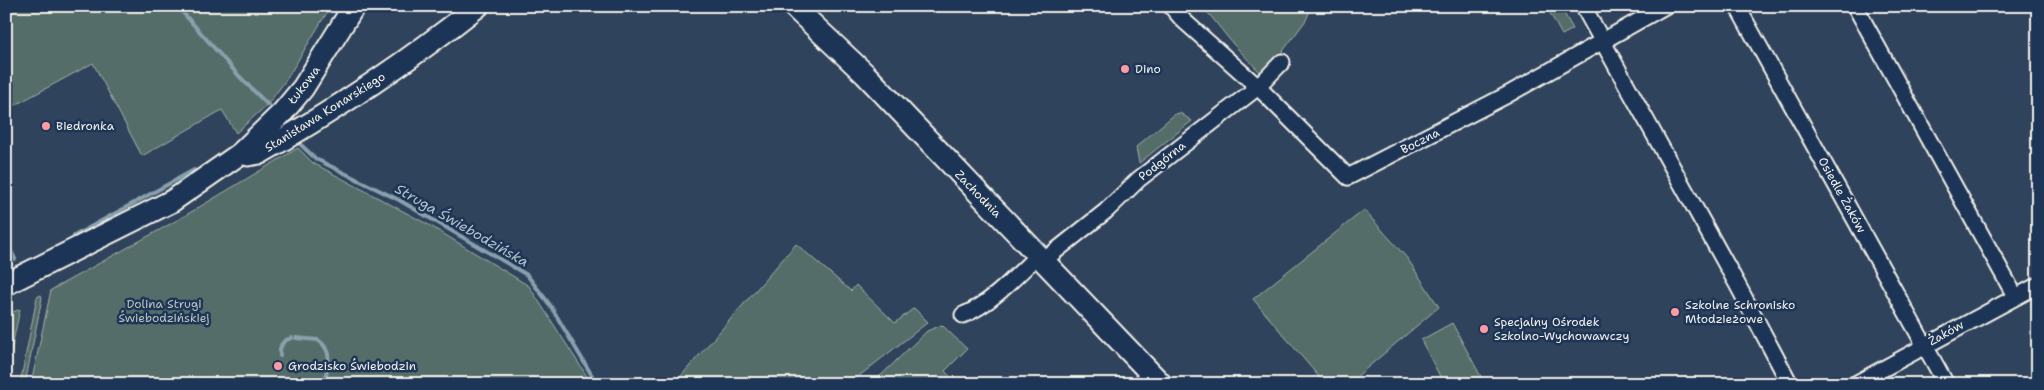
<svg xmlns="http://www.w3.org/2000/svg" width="2044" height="390" viewBox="0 0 2044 390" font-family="'Shantell Sans',sans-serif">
  <rect width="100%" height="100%" fill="#30435c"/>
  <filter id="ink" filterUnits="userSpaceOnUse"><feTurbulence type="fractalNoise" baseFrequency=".02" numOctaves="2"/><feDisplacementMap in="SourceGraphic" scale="10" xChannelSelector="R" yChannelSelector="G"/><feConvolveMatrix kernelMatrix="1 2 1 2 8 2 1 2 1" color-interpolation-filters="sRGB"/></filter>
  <g filter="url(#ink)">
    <g fill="#546d69" stroke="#a4afa8">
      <path d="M 6,6 L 331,6 L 286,80 L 268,104 L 236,133 L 222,110 L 142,156 L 93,63 L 6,110 Z"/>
      <path d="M 1199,6 L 1312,6 L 1306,20 L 1269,70 L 1261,73 L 1233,44 L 1209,14 Z"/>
      <path d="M 1546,6 L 1560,6 L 1573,29 L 1562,35 Z"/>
      <path d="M 1180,113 L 1192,121 L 1139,163 L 1136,147 L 1175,114 Z"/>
      <path d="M 298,148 L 313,163 L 429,225 L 529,286 L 592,384 L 31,384 L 51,290 L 181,218 Z"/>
      <path d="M 1364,210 L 1407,258 L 1439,307 L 1348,384 L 1325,384 L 1253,299 Z"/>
      <path d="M 796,244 L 851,291 L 856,285 L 895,323 L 914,308 L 928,322 L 849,384 L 674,384 Z"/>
      <path d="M 41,295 L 42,298 L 25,384 L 20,384 L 37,297 Z"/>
      <path d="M 20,309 L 6,375 L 6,315 Z"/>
      <path d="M 1452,323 L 1485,384 L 1444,384 L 1421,340 Z"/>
      <path d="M 942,325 L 967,349 L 945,371 L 957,384 L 872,384 L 927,331 Z"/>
    </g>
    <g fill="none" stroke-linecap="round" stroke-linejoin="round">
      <g stroke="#88a1ad" stroke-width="4">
        <path d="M 177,6 L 239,76 L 268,105"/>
        <path d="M 300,144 L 316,159 L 399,200 L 527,275 L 550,305 L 597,384"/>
        <path d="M 74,236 L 194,170"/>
        <path d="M 6,241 L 15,259"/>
        <path d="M 296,338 L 318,340 C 335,352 327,367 324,384"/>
        <path d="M 280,356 C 279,347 282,340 292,338"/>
      </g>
      <defs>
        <g id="street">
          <path d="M 1171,6 L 1183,20 L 1258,87 L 1348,177 L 1507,95 L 1665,6"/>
          <path d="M 1583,6 L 1737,284 L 1790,384"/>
          <path d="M 1737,6 L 1946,384"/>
          <path d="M 1855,6 L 2015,296"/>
          <path d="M 1043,261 L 1106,211 L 1139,179 L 1258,87 L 1282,62"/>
          <path d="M 963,315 C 991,304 1016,276 1038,255"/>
          <path d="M 1855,384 L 2038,285"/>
        </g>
        <g id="secondary">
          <path d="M 793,6 L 865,74 L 1161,384"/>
          <path d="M 241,153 L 248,155 L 260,153 C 336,110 410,60 478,6"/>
          <path d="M 6,284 L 172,201 L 241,153 L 283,112 L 303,88 L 354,6"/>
        </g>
      </defs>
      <use href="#street" stroke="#f4f1e8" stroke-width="19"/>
      <use href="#secondary" stroke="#f4f1e8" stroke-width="25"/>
      <use href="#street" stroke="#1d3557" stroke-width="15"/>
      <use href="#secondary" stroke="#1d3557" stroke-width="21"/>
    </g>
  </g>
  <g fill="#ff9aa2" stroke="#1d3557" stroke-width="2">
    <circle cx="1125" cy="69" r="5"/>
    <circle cx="46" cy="126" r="5"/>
    <circle cx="1675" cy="312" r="5"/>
    <circle cx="1484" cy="329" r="5"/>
    <circle cx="278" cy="366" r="5"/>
  </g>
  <g text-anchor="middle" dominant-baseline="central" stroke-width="5" stroke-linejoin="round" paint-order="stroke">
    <g font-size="12" fill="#f4f1e8" stroke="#1d3557" text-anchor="start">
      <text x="1135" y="69">Dino</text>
      <text x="56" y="126">Biedronka</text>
      <text x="1685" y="305">Szkolne Schronisko<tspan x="1685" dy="14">Młodzieżowe</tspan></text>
      <text x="1494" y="322">Specjalny Ośrodek<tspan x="1494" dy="14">Szkolno-Wychowawczy</tspan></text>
      <text x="288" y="366">Grodzisko Świebodzin</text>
    </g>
    <g font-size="12" fill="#f4f1e8" stroke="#1d3557">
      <text transform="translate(304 85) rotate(-53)">Łukowa</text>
      <text transform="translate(325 112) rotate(-32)">Stanisława Konarskiego</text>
      <text transform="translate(1420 141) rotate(-27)">Boczna</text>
      <text transform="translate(1162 161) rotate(-38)">Podgórna</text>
      <text transform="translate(978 194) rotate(46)">Zachodnia</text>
      <text transform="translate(1842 195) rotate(61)">Osiedle Żaków</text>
      <text transform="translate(1946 333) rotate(-29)">Żaków</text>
    </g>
    <g font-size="12" fill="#bcc3bc" stroke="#1d3557">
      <text x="164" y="304">Dolina Strugi<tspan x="164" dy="14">Świebodzińskiej</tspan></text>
    </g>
    <g font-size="14" font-style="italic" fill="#b5c2c6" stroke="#1d3557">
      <text transform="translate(462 225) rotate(30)">Struga Świebodzińska</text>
    </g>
  </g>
  <rect width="2044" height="390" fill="none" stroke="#1d3557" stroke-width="25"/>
  <rect x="12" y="12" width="2019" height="365" fill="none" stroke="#f4f1e8" stroke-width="2" filter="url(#ink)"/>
</svg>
